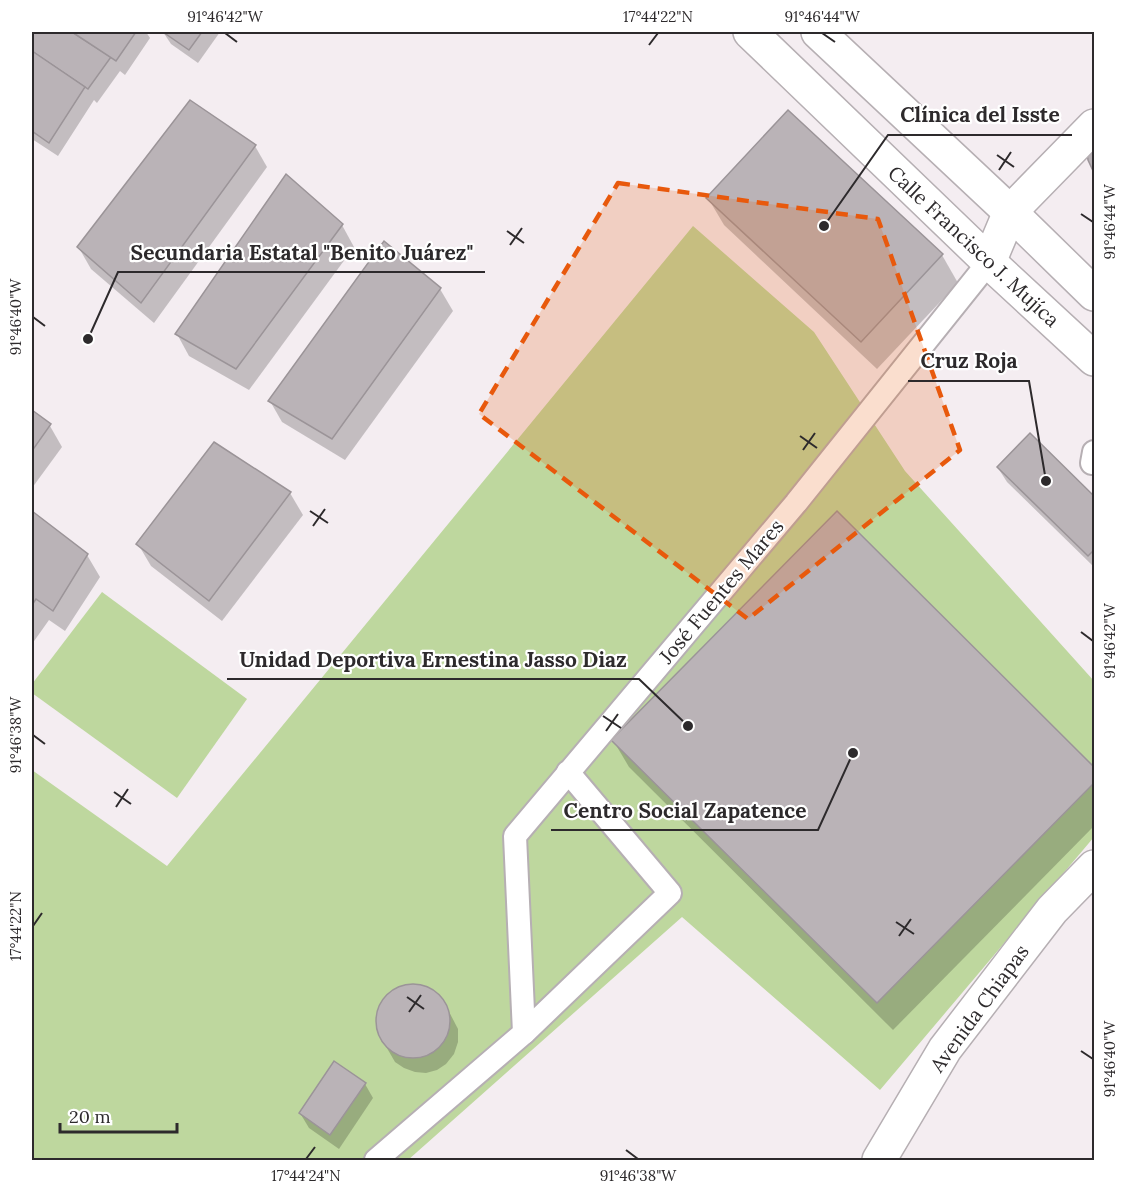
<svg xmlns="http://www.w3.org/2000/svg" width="1126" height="1192" viewBox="0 0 1126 1192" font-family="Lora,serif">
  <rect width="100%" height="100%" fill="#f4edf1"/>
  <g fill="#bed79e">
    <path d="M 693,226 L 814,332 L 905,471 L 1094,681 L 1094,837 L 880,1090 L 682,917 L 408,1160 L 32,1160 L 32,770 L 167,866 Z"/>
    <path d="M 102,592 L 247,699 L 177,798 L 32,693 L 32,684 Z"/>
  </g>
  <g fill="#0003">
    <path d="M 32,32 L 146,32 L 150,38 L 125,75 L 120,71 L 97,103 L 94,100 L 58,156 L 32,139 Z"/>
    <path d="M 163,32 L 220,32 L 198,63 L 171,44 Z"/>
    <path d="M 255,146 L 267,167 L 154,323 L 91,269 L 79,248 Z"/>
    <path d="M 708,198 L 942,255 L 958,283 L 877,369 L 724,225 Z"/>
    <path d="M 342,225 L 354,247 L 249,390 L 189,356 L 177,334 Z"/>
    <path d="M 384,243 L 440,289 L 453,311 L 345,460 L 282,422 L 270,401 Z"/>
    <path d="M 32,412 L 50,426 L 62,447 L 32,488 Z"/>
    <path d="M 1030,435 L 1094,498 L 1094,567 L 1007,482 L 998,468 Z"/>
    <path d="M 214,444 L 290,493 L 303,515 L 222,621 L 151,566 L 138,544 Z"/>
    <path d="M 32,513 L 87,555 L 100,577 L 65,631 L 49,620 L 32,644 Z"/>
    <path d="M 837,514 L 1094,769 L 1094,826 L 893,1030 L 629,767 L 613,740 Z"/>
    <path d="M 412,985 L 424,987 L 435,993 L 444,1002 L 458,1029 L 458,1042 L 454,1054 L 446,1064 L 437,1070 L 426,1073 L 415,1072 L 404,1068 L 395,1062 L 380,1036 L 377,1025 L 377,1014 L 382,1003 L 389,994 L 400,987 Z"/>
    <path d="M 365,1084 L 373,1098 L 339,1149 L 309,1128 L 300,1113 Z"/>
  </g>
  <g fill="#bab3b7" stroke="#9b9498" stroke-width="1.5">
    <path d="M 32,32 L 72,32 L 111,57 L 88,89 L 32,51 Z"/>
    <path d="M 72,32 L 136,32 L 116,61 Z"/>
    <path d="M 163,32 L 202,32 L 189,50 Z"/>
    <path d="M 32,51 L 85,87 L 49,143 L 32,131 Z"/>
    <path d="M 190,100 L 256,145 L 141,303 L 77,247 Z"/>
    <path d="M 788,110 L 943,254 L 861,342 L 706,198 Z"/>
    <path d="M 1094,139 L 1094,173 L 1088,160 L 1087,152 Z"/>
    <path d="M 286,174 L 343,224 L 236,369 L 175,334 Z"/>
    <path d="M 384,241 L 441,288 L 332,439 L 268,401 Z"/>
    <path d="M 32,410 L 51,424 L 32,451 Z"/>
    <path d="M 1030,433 L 1094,496 L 1094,550 L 1088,556 L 997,467 Z"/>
    <path d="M 214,442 L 291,492 L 209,601 L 136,544 Z"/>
    <path d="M 32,511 L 88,554 L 53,611 L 36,599 L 32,605 Z"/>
    <path d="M 837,511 L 1094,767 L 1094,783 L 877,1003 L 611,740 Z"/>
    <circle cx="413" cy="1021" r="37"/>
    <path d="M 334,1061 L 366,1083 L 330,1135 L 299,1113 Z"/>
  </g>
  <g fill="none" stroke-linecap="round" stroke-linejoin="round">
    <defs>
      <g id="lane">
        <path d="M 1092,463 L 1094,452"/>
        <path d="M 524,1033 L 670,893 L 568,772"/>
        <path d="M 376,1160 L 524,1033 L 515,836 L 796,503 L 989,262"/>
      </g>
      <g id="street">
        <path d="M 750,32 L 989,262 L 1094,359"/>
        <path d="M 818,32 L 1010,212 L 1094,294"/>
        <path d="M 989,262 L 1010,212 L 1094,126"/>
      </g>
      <path id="secondary" d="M 879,1160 L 945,1049 L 1052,910 L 1094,867"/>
    </defs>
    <use href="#lane" stroke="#b6afb3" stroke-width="26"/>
    <use href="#street" stroke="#b6afb3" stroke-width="36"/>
    <use href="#secondary" stroke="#b6afb3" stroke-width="36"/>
    <use href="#lane" stroke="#fff" stroke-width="22"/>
    <use href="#street" stroke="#fff" stroke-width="33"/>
    <use href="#secondary" stroke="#fff" stroke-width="33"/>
  </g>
  <path fill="#e8590c" fill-opacity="0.2" stroke="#e8590c" stroke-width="4.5" stroke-dasharray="12 8" stroke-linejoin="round" d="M 618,183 L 878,219 L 960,450 L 748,619 L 479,414 Z"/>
  <path fill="none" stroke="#2d2a2c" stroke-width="2" d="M 225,33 L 237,42M 822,33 L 835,42M 649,45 L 658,33M 997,155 L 1014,167M 999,170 L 1011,152M 1081,214 L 1093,222M 507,231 L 524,243M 510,245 L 522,228M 33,317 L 45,326M 800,436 L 817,448M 803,450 L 815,433M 310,511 L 328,523M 313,526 L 325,509M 1081,632 L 1093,641M 603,716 L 621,728M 606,731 L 618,714M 33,735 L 45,744M 114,792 L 131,804M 116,807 L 128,789M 896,922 L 914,934M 33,926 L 42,913M 899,936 L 911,919M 407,997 L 424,1009M 409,1012 L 421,995M 1081,1051 L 1093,1059M 626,1150 L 638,1159M 306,1159 L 315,1147"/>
  <g text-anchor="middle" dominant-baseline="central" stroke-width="4.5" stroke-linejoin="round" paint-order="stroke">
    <g font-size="20" fill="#2d2a2c" stroke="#fff">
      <text transform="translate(974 246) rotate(43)">Calle Francisco J. Mujíca</text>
      <text transform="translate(721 591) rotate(-50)">José Fuentes Mares</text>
      <text transform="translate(979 1008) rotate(-54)">Avenida Chiapas</text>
    </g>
  </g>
  <path fill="none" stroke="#2d2a2c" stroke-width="2" d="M824 226L888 135H1072M88 339L118 272H485M1046 481L1029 381H908M688 726L639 679H227M853 753L818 830H551"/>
  <g fill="#2d2a2c" stroke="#fff" stroke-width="2">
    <circle cx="824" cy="226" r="6"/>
    <circle cx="88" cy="339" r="6"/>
    <circle cx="1046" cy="481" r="6"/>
    <circle cx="688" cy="726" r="6"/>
    <circle cx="853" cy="753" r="6"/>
  </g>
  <g font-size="21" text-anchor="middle" font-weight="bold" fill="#2d2a2c" stroke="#fff" stroke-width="4.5" stroke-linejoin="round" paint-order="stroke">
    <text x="980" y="122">Clínica del Isste</text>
    <text x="302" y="260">Secundaria Estatal "Benito Juárez"</text>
    <text x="969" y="368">Cruz Roja</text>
    <text x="433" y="667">Unidad Deportiva Ernestina Jasso Diaz</text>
    <text x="685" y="818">Centro Social Zapatence</text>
  </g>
  <rect width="1126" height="1192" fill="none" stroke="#ffffff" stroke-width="66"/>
  <path d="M60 1123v9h117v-9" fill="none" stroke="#2d2a2c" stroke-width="3"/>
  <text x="69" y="1123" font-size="18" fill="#2d2a2c" stroke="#ffffff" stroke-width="4.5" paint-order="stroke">20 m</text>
  <rect x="33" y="33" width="1060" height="1126" fill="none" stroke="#2d2a2c" stroke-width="2"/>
  <g font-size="15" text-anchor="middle" fill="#2d2a2c">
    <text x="225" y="22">91°46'42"W</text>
    <text x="658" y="22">17°44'22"N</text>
    <text x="822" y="22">91°46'44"W</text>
    <text transform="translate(1110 222) rotate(-90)" y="5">91°46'44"W</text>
    <text transform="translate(16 317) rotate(-90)" y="5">91°46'40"W</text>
    <text transform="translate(1110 641) rotate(-90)" y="5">91°46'42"W</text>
    <text transform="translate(16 735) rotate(-90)" y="5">91°46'38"W</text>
    <text transform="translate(16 926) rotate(-90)" y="5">17°44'22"N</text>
    <text transform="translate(1110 1059) rotate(-90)" y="5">91°46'40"W</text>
    <text x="306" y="1181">17°44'24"N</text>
    <text x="638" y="1181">91°46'38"W</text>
  </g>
</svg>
